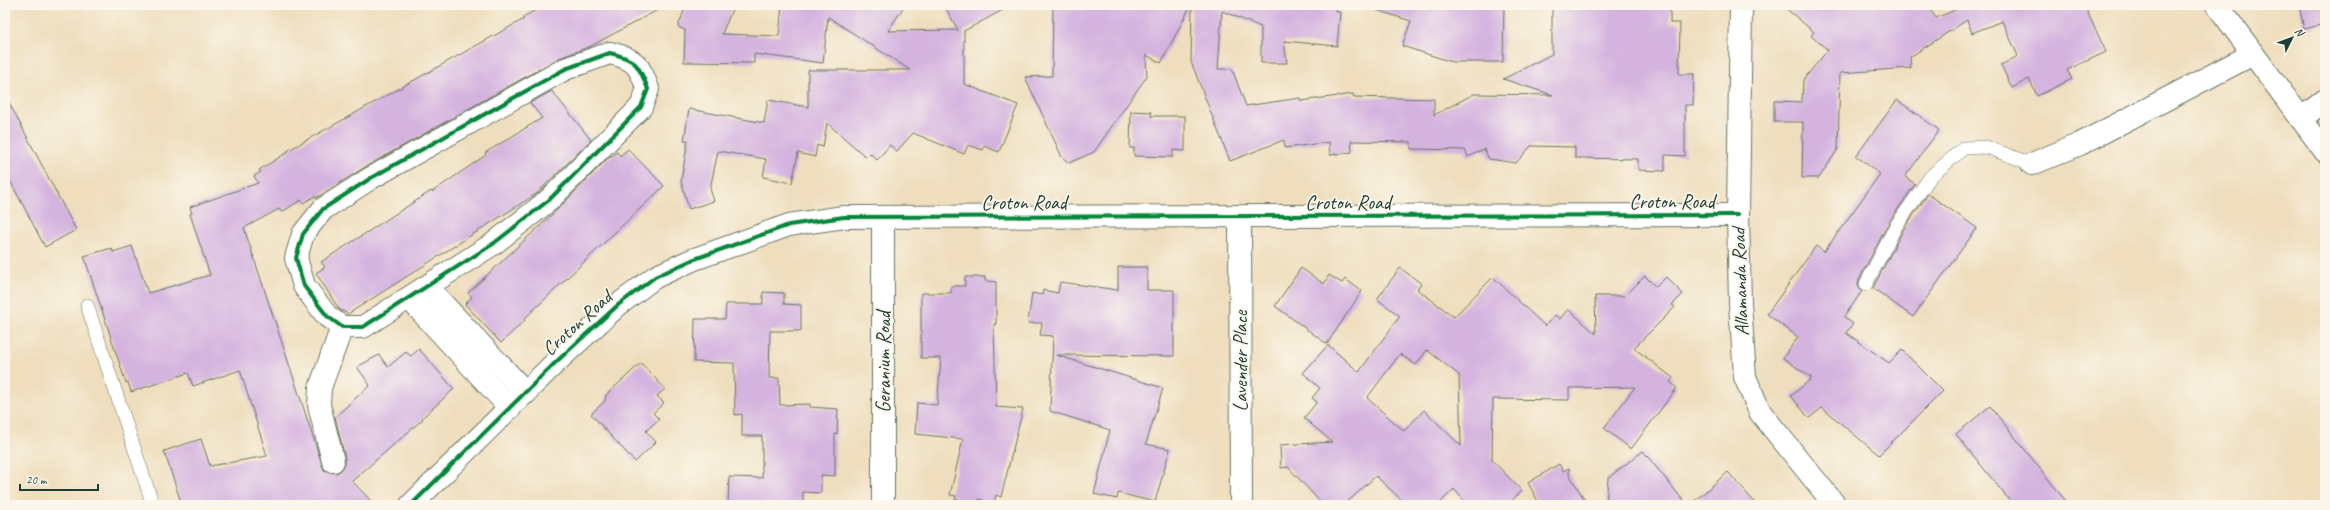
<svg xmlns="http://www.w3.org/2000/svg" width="2330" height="510" viewBox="0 0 2330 510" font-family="Caveat,sans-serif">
  <rect width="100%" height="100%" fill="#fbf7ec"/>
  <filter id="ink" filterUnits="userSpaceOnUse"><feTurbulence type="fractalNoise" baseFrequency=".025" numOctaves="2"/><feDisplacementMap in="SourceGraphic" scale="8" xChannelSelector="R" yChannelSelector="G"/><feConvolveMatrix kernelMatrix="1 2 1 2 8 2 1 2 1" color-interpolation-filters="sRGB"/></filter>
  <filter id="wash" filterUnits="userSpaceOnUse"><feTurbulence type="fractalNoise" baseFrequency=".012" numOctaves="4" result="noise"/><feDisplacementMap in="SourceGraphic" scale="16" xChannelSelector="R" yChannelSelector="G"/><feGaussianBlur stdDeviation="0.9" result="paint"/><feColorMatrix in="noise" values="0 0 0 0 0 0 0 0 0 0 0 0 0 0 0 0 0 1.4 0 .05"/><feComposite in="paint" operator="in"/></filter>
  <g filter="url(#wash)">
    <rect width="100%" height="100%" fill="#efdebd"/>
    <g id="blocks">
      <g fill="#d4b3df" fill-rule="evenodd">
        <path d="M 545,5 L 667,5 L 591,46 L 559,58 L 365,167 L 316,198 L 315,196 L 303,203 L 301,200 L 282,212 L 279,209 L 244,228 L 324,470 L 336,473 L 341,470 L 345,465 L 345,458 L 335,417 L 370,385 L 357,367 L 379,355 L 388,367 L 406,352 L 411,356 L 419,349 L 454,389 L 422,418 L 423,419 L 352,481 L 375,505 L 182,505 L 164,451 L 201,439 L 210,466 L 267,456 L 240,370 L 193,386 L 188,373 L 131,392 L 128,382 L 126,383 L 84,256 L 112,248 L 113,252 L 132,246 L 148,293 L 210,275 L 190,214 L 192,213 L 190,207 L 258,183 L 254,176 L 261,172 L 259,170 L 288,152 L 287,151 L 524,19 L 523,17 Z"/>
        <path d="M 686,5 L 734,5 L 722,34 L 779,36 L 782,5 L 905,5 L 888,31 L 958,30 L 944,5 L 1012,5 L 964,31 L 964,84 L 1018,105 L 999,152 L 984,146 L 983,150 L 968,145 L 964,154 L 913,133 L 897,151 L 890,145 L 877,160 L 870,153 L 866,157 L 827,123 L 823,147 L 817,145 L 815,157 L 798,153 L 792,183 L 763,177 L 766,159 L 718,151 L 710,189 L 714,201 L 689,209 L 681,181 L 688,140 L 684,140 L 689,109 L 764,123 L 768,100 L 808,107 L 808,70 L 910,70 L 828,17 L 823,63 L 754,54 L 754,63 L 684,62 L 685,30 L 678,27 Z"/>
        <path d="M 1053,5 L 1191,5 L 1161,63 L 1146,55 L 1147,76 L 1094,152 L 1069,163 L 1062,157 L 1025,77 L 1052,76 Z"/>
        <path d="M 1192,5 L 1337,5 L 1336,12 L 1340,12 L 1337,46 L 1284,41 L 1287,63 L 1261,63 L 1261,27 L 1222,11 L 1218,69 L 1232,69 L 1246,106 L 1300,98 L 1301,101 L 1353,94 L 1354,97 L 1434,99 L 1434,115 L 1474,94 L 1553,95 L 1503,79 L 1552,54 L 1552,5 L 1670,5 L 1670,23 L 1680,23 L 1679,74 L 1694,74 L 1693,105 L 1685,105 L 1685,156 L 1665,155 L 1665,171 L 1638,170 L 1638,159 L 1575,158 L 1575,147 L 1531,146 L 1516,163 L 1489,159 L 1484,149 L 1468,157 L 1465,150 L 1411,149 L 1411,142 L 1351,141 L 1352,152 L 1330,155 L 1329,142 L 1285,148 L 1284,140 L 1230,161 L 1191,62 Z"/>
        <path d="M 1373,5 L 1504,5 L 1503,62 L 1452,62 L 1402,46 L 1411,21 L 1373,9 Z"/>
        <path d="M 1782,5 L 1927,5 L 1936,18 L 1962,7 L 1962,5 L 2084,5 L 2106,52 L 2067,70 L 2072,79 L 2037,96 L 2029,79 L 2012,88 L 2001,65 L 2018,56 L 2002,21 L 1972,33 L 1967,20 L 1910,57 L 1911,68 L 1840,73 L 1838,149 L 1819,178 L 1802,178 L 1803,122 L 1774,122 L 1774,101 L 1802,102 L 1803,80 L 1828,50 L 1811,36 L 1814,32 Z"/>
        <path d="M 2299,5 L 2325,5 L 2325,24 L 2304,29 Z"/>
        <path d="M 552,91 L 591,140 L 536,194 L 348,314 L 339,309 L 316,273 L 325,267 L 321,262 L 431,191 L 432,192 L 486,155 L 485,153 L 542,118 L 530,103 Z"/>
        <path d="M 5,95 L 76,230 L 45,247 L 5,171 Z"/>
        <path d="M 1897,100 L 1939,130 L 1905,177 L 1915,184 L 1889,222 L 1859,280 L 1858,285 L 1862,291 L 1844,317 L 1853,324 L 1846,333 L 1889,363 L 1902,350 L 1943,391 L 1879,455 L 1822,408 L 1809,418 L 1791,396 L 1812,378 L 1783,358 L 1798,337 L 1767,314 L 1816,246 L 1824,252 L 1880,174 L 1856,156 Z"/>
        <path d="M 1131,111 L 1151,112 L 1151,116 L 1185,116 L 1185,151 L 1173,150 L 1173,157 L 1134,156 L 1134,148 L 1130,148 Z"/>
        <path d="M 628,149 L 664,186 L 524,319 L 525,320 L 501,343 L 465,304 L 472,297 L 468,293 L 558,209 L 606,160 L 617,152 L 620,156 Z"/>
        <path d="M 1928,194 L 1977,228 L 1913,317 L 1873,288 L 1903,230 Z"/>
        <path d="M 1118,267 L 1147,267 L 1147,290 L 1174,290 L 1174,356 L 1056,355 L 1163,388 L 1146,444 L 1170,449 L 1155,502 L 1118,493 L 1117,499 L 1094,494 L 1110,430 L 1050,411 L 1053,336 L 1040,335 L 1042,323 L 1028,323 L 1032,293 L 1042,295 L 1043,290 L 1058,293 L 1060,282 L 1118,290 Z"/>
        <path d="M 1301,268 L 1324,284 L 1329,275 L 1342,283 L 1345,279 L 1362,291 L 1327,344 L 1275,306 Z"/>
        <path d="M 1400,268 L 1422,284 L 1417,289 L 1454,317 L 1493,277 L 1545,326 L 1555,315 L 1560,319 L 1568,309 L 1596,334 L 1595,296 L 1625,296 L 1645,276 L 1656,287 L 1666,277 L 1683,294 L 1672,305 L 1675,307 L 1634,348 L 1673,378 L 1670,382 L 1677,388 L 1631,449 L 1604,428 L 1635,387 L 1569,388 L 1569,400 L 1493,399 L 1492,460 L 1522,491 L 1507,505 L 1468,505 L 1454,489 L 1438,505 L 1407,505 L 1376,476 L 1344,505 L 1323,505 L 1288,467 L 1281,468 L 1280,445 L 1332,442 L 1304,418 L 1317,402 L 1312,398 L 1320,388 L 1303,373 L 1328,345 L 1359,372 L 1400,316 L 1377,299 ZM 1427,350 L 1459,375 L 1461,446 L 1424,410 L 1404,431 L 1367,398 L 1400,354 L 1416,365 Z"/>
        <path d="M 965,277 L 985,277 L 985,281 L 996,282 L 996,324 L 994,324 L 996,407 L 1023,409 L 1001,497 L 996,495 L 994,503 L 979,499 L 977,505 L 955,499 L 956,496 L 950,495 L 963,439 L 915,434 L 917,403 L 937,405 L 941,358 L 921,358 L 921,293 L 951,293 L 951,286 L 965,286 Z"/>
        <path d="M 763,292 L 784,293 L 784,304 L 801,305 L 801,331 L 770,331 L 769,378 L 779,378 L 780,405 L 810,404 L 810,407 L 838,409 L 837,434 L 835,434 L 835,476 L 821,475 L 821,493 L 803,492 L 803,505 L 728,505 L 729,477 L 762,478 L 762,436 L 742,436 L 742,414 L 735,415 L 734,363 L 694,362 L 695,319 L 725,319 L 726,304 L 763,304 Z"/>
        <path d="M 641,363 L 665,389 L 657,396 L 664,403 L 653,413 L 659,419 L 646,431 L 656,442 L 635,462 L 591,414 L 605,401 L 606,395 Z"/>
        <path d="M 1990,406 L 2069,505 L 2013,505 L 1956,434 Z"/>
        <path d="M 1643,451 L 1687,505 L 1606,505 L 1608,478 Z"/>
        <path d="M 1559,464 L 1563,471 L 1569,468 L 1569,474 L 1588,505 L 1540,505 L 1528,483 Z"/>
        <path d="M 1728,472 L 1757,505 L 1690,505 Z"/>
      </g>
    </g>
  </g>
  <g filter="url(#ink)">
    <use href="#blocks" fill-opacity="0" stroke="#687564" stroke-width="1"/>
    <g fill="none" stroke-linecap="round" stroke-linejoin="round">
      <defs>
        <g id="lane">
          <path d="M 1866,284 L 1896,226 L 1931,176 L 1964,148 L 1986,147 L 2032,164"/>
          <path d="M 87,305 L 153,505"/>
        </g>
        <g id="street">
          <path d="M 1741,5 L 1738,215 L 1740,303 L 1745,377 L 1760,412 L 1835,505"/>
          <path d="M 2217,5 L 2325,151"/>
          <path d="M 610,53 C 636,59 639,65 648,89 L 641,107 L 549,200 L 493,244 L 363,327 L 342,327 L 327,316 L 304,286 L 296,258 L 303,234 L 323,209 L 371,178 L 565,69 Z"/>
          <path d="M 2301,119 L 2325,100"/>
          <path d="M 2032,164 L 2080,144 L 2253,54"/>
          <path d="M 1240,217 L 1241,505"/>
          <path d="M 883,218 L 883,505"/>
          <path d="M 427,287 L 526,393"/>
          <path d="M 409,298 L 510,408"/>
          <path d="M 333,461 L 319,405 L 320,388 L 342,327"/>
          <path d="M 411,505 L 556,362 L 618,305 L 655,277 L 692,260 L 789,225 L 844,217 L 1738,215"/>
        </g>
      </defs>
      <use href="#lane" stroke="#687564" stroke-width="14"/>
      <use href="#street" stroke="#687564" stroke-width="24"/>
      <use href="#lane" stroke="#fff" stroke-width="13"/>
      <use href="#street" stroke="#fff" stroke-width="22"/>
      <defs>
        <g id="cycleway">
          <path d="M 610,53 C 636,59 639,65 648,89 L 641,107 L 549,200 L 493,244 L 363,327 L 342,327 L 327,316 L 304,286 L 296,258 L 303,234 L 323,209 L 371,178 L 565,69 Z"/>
          <path d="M 411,505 L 556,362 L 618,305 L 655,277 L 692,260 L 789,225 L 844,217 L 1738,215"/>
        </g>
      </defs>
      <use href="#cycleway" stroke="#fbf7ec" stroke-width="6"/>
      <use href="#cycleway" stroke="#00873e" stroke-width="4"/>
    </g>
  </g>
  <g text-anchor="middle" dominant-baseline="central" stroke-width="3.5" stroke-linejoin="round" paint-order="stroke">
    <g font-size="20" fill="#1f3d34" stroke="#fbf7ec">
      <text x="1672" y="201">Croton Road</text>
      <text x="1024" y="202">Croton Road</text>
      <text x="1348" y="202">Croton Road</text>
      <text transform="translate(1740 282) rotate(-92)">Allamanda Road</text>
      <text transform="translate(577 323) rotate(-42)">Croton Road</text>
      <text transform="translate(1240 361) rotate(-90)">Lavender Place</text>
      <text transform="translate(883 362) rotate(-90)">Geranium Road</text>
    </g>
  </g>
  <rect width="2330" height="510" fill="none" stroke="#fbf7ec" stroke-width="20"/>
  <g transform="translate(2292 38) rotate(48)" stroke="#fbf7ec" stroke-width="3" paint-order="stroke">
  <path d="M0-3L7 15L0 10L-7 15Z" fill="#1f3d34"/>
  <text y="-6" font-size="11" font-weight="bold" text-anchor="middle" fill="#1f3d34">N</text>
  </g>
  <path d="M20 484v6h78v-6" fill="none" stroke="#1f3d34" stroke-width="2"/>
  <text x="26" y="484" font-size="12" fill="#1f3d34" stroke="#fbf7ec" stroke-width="3" paint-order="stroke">20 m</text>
</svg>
